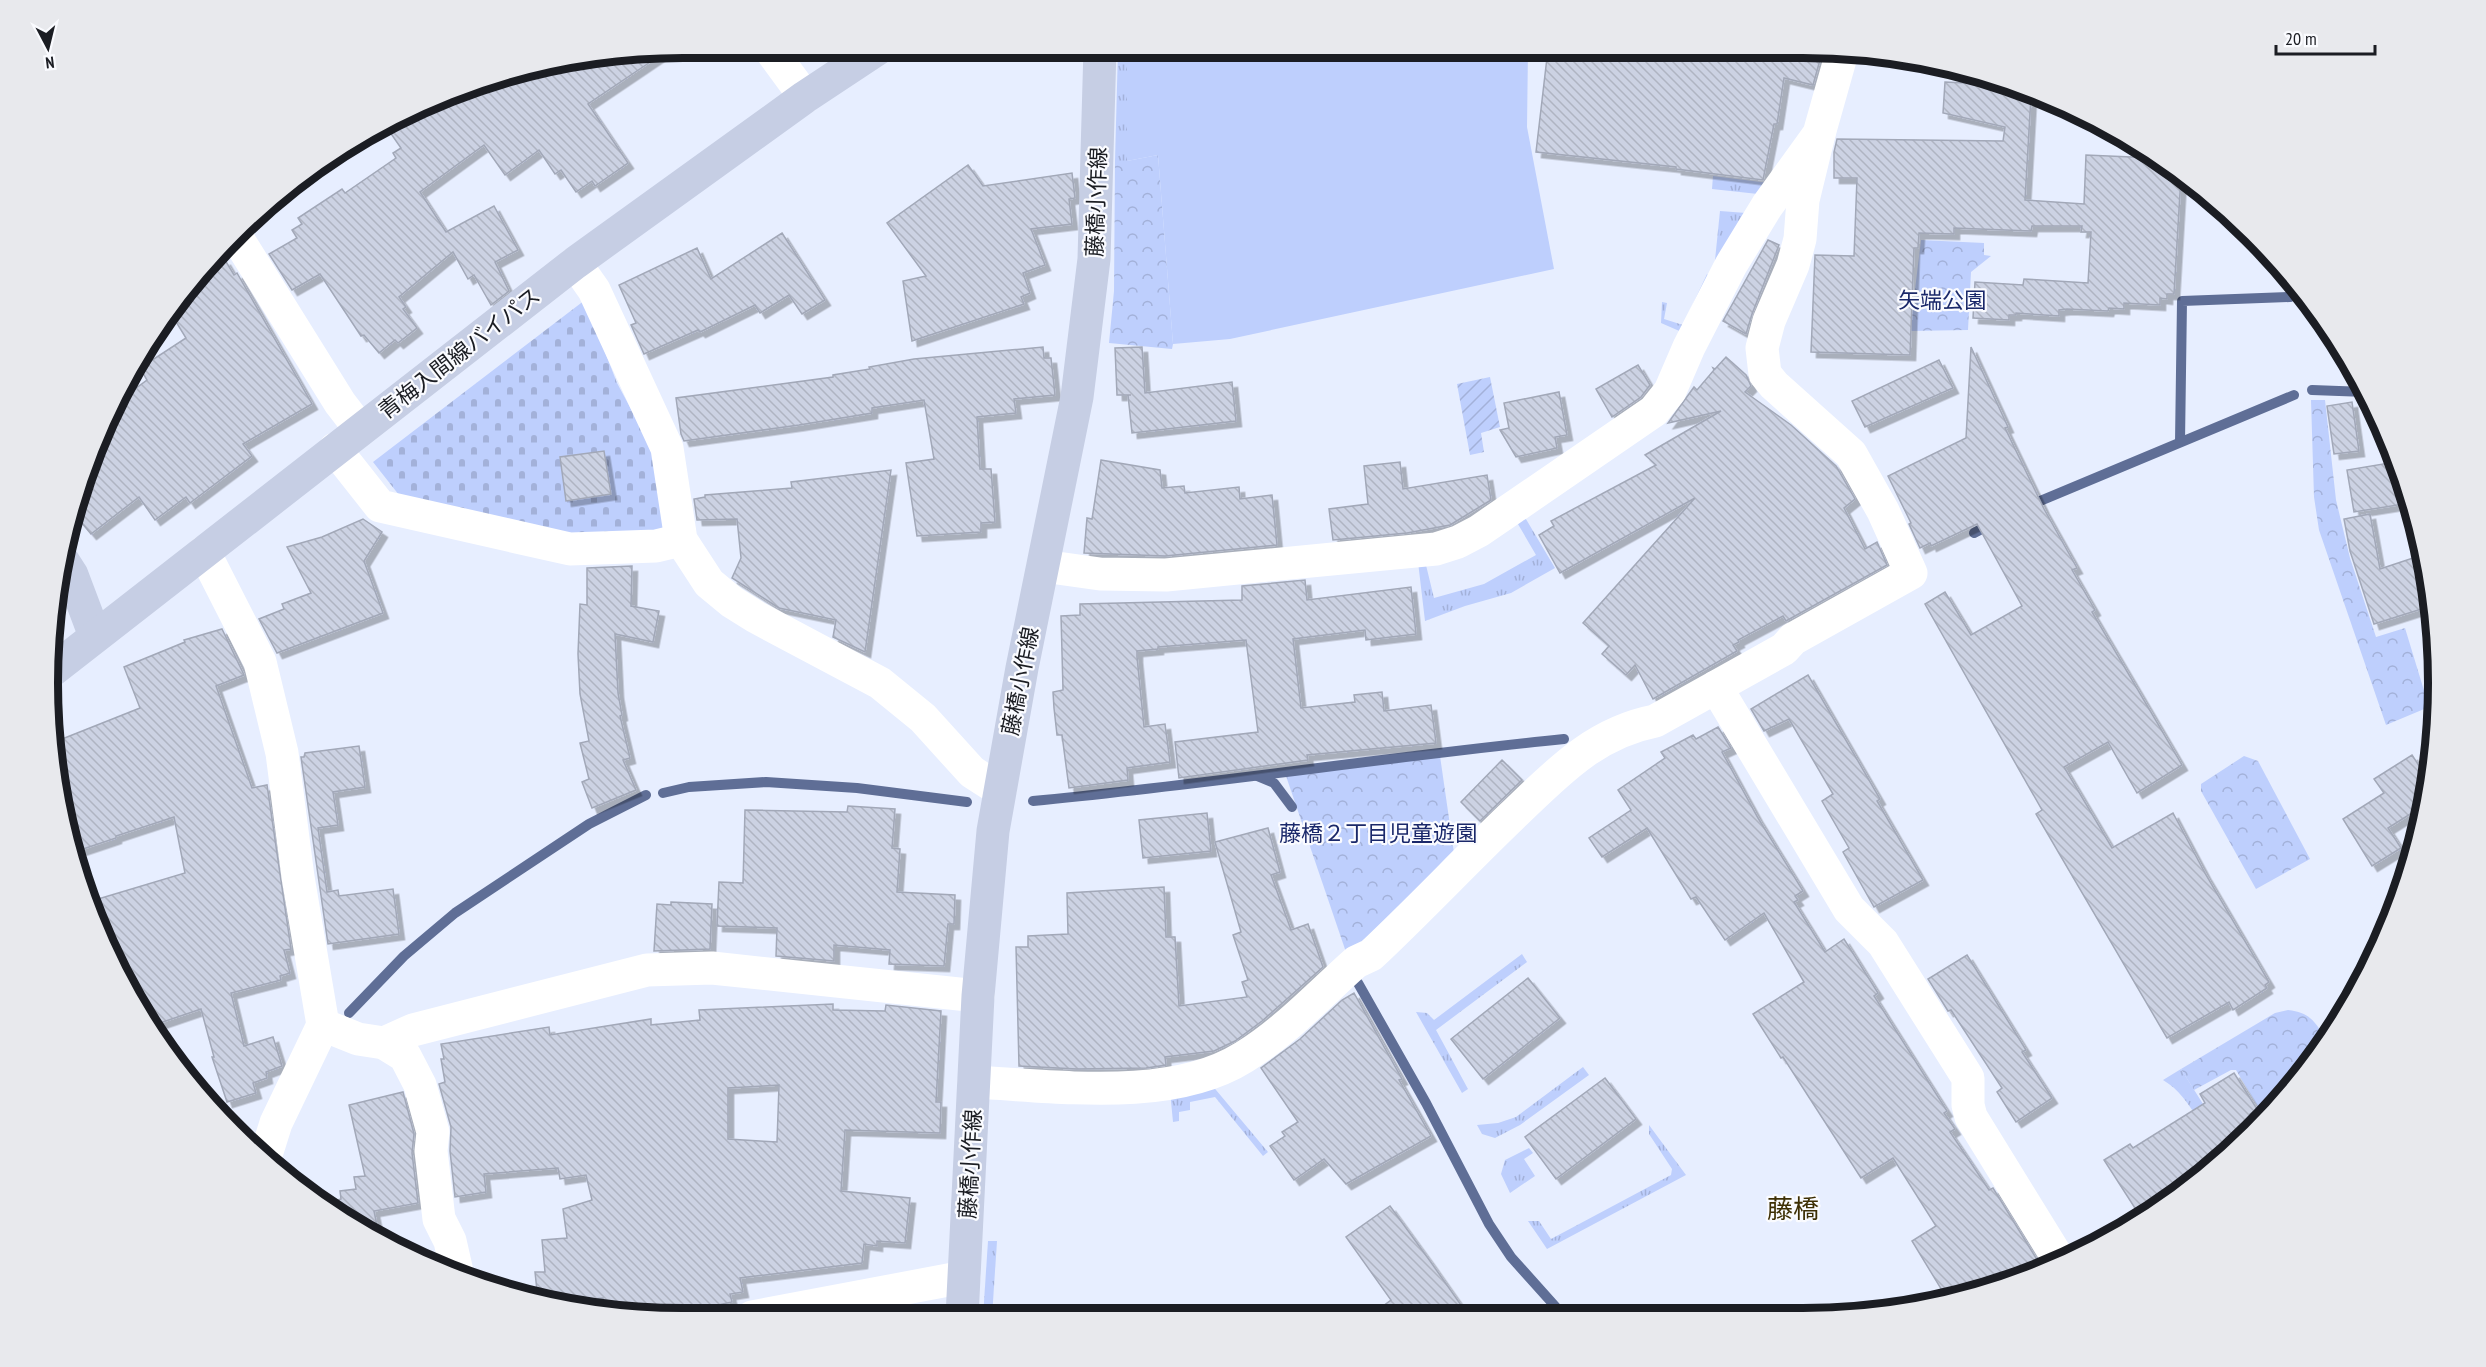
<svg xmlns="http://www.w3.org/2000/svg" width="2486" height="1367" viewBox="0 0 2486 1367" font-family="'PT Sans Narrow','Noto Sans JP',sans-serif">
  <defs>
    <pattern id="grass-tufts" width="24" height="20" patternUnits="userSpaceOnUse" patternTransform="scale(1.5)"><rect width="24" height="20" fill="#becffd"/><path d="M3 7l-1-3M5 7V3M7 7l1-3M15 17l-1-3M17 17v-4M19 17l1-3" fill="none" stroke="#a3b1d9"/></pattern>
    <pattern id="forest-crowns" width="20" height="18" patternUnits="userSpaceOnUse" patternTransform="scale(1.5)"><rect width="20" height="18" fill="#becffd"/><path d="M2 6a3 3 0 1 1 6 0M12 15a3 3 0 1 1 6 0" fill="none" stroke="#a3b1d9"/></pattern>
    <pattern id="cemetery-stones" width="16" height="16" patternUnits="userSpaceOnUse" patternTransform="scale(1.5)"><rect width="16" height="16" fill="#becffd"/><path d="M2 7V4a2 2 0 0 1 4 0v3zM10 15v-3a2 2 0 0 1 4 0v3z" fill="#a3b1d9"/></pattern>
    <pattern id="garden-furrows" width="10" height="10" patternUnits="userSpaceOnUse" patternTransform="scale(1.5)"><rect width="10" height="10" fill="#becffd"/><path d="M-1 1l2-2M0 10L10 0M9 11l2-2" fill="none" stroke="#a3b1d9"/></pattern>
    <pattern id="building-back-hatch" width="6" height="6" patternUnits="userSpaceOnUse" patternTransform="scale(1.5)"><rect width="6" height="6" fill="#ccd2e3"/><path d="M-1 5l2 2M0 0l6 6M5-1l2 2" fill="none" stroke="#afb4c2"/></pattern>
    <filter id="shadow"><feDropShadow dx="5.5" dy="5.5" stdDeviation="0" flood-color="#0004"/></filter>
  </defs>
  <rect width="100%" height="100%" fill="#e7eeff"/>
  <g fill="url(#grass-tufts)">
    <path d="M 1118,49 L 1127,49 L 1127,161 L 1115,161 Z"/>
    <path d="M 1713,176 L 1769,183 L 1758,194 L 1712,189 Z"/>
    <path d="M 1720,211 L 1746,213 L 1714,270 Z"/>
    <path d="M 1707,274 L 1710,277 L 1684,333 L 1661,323 L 1662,302 L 1667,303 L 1664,319 L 1683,325 Z"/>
    <path d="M 1523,514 L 1555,568 L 1511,593 L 1465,606 L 1425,621 L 1418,562 L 1425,561 L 1434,598 L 1484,584 L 1536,555 L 1515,519 Z"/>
    <path d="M 1522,954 L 1527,962 L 1436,1030 L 1468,1089 L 1462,1093 L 1416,1012 L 1427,1013 L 1434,1020 Z"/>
    <path d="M 1583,1067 L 1589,1075 L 1520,1125 L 1495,1138 L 1482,1134 L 1477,1125 L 1498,1123 L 1516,1117 Z"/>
    <path d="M 2181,1069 L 2230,1147 C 2220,1138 2206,1129 2198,1118 C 2187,1103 2180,1090 2163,1080 Z"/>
    <path d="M 1211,1084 L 1268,1152 L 1263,1156 L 1215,1097 L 1190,1102 L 1190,1110 L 1179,1112 L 1179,1121 L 1173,1122 L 1170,1091 Z"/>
    <path d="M 1649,1125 L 1686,1175 L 1547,1249 L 1528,1221 L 1539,1221 L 1551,1239 L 1671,1175 L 1672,1169 L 1649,1134 Z"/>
    <path d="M 1529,1148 L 1533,1153 L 1524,1159 L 1535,1176 L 1510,1193 L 1501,1174 L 1505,1160 Z"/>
    <path d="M 988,1241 L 997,1241 L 992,1317 L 983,1317 Z"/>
  </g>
  <g fill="url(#forest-crowns)">
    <path d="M 1158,155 L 1173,344 L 1172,349 L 1109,343 L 1114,291 L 1115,161 L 1127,161 Z"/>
    <path d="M 1921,240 L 1984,243 L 1984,255 L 1991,256 L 1971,272 L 1968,330 L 1910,331 Z"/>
    <path d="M 2311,400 L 2325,400 L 2336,500 L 2350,558 L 2376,637 L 2405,628 L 2429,707 L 2386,725 L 2319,530 L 2314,497 Z"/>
    <path d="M 1440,756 L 1454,853 L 1348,958 L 1286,776 Z"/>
    <path d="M 2244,756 L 2258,761 L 2310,859 L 2256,889 L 2201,791 L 2201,784 Z"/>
    <path d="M 2288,1010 C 2311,1013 2314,1021 2326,1039 L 2280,1103 L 2270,1111 L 2266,1112 L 2257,1105 L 2236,1070 L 2231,1070 L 2194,1090 L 2181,1069 L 2275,1013 Z"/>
  </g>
  <path fill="url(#cemetery-stones)" d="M 585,300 L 617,383 L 654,452 L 665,537 L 570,536 L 399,495 L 373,462 Z"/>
  <path fill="url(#garden-furrows)" d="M 1490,377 L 1500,427 L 1481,433 L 1484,452 L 1470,455 L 1457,384 Z"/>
  <path fill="#becffd" d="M 1127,49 L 1528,49 L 1527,127 L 1554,269 L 1230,339 L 1173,344 L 1158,155 L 1127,161 Z"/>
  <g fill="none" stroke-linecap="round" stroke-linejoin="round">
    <g stroke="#5f6e96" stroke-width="10">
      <path d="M 2312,390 L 2366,392"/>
      <path d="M 2180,442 L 2182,301 L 2290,297"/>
      <path d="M 2028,506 L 2294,395"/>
      <path d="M 1974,533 L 1993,523"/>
      <path d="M 1257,776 L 1274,783 L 1292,807"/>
      <path d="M 663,793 L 689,787 L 766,782 L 857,788 L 967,802"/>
      <path d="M 1033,801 C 1211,784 1387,757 1564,739"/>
      <path d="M 1358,983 L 1426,1103 L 1489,1224 L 1511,1257 L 1563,1315"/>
      <path d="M 349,1013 L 404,956 L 455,913 L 589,824 L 646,795"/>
    </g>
  </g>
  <g fill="url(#building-back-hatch)" stroke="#a2a8b8" stroke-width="1.5" fill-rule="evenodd" filter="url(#shadow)">
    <path d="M 1548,49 L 1823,49 L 1813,85 L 1784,78 L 1777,124 L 1774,124 L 1763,180 L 1676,169 L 1676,167 L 1536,152 Z"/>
    <path d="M 668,50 L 588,104 L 628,163 L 595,186 L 592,181 L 576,192 L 561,170 L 555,174 L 539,150 L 505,175 L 484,145 L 420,192 L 446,232 L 494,206 L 518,250 L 495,262 L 509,291 L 491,305 L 474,275 L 468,279 L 453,252 L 399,297 L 406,307 L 403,309 L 417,328 L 398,343 L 395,340 L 379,353 L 364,335 L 361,336 L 320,274 L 292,290 L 269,254 L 297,238 L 292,230 L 302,224 L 298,218 L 342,189 L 345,193 L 396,158 L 393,153 L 401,148 L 385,125 L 457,92 L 460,97 L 486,80 L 560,60 Z"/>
    <path d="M 1945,82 L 2005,85 L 2031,96 L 2025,200 L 2084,204 L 2086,155 L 2155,158 L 2181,176 L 2174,294 L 2167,294 L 2167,299 L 2160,298 L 2160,305 L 2124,303 L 2124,309 L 2109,308 L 2108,311 L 2067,309 L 2059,310 L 2059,316 L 2016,313 L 2016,315 L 2009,315 L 2009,320 L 1973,318 L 1975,282 L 2023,285 L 2024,279 L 2088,283 L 2091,232 L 2081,232 L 2082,226 L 2032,226 L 2031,231 L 1954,228 L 1954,234 L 1919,233 L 1918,248 L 1914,248 L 1910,355 L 1811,352 L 1815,255 L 1854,256 L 1857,178 L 1834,178 L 1834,152 L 1837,139 L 2003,141 L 2005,127 L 1943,113 Z"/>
    <path d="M 968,165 L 983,186 L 1072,173 L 1075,198 L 1069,199 L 1072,224 L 1031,229 L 1045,265 L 1023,273 L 1030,293 L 1021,297 L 1024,304 L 912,341 L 903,281 L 926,276 L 887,223 Z"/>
    <path d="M 782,233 L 825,300 L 802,314 L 789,295 L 760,313 L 755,305 L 700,332 L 698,330 L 644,354 L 631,325 L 636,323 L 619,285 L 697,248 L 711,279 Z"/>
    <path d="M 1768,240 L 1779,245 L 1752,314 L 1746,334 L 1723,321 Z"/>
    <path d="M 216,255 L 220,262 L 225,260 L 234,275 L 237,273 L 312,404 L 243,444 L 252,456 L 190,503 L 186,497 L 155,520 L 139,497 L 91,534 L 72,511 L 97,440 L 117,402 L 147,380 L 140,368 L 186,338 L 170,312 L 186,303 L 182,296 Z"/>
    <path d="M 1043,347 L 1044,358 L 1051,358 L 1055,395 L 1014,399 L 1016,413 L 977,417 L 980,469 L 991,469 L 995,522 L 981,523 L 981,532 L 917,536 L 906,463 L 934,459 L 924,400 L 872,408 L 872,413 L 799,425 L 684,441 L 681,434 L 676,398 L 833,377 L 833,375 L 870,369 L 869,367 L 914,359 Z"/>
    <path d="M 1142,347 L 1145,393 L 1232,382 L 1236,421 L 1132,433 L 1128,395 L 1131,395 L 1117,395 L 1115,348 Z"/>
    <path d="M 1971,347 L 2008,427 L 2005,428 L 2044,509 L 2077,568 L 2072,570 L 2095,610 L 2092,612 L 2182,765 L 2137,793 L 2108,742 L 2064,767 L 2112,848 L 2173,813 L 2206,875 L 2269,982 L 2265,985 L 2267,988 L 2233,1010 L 2229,1002 L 2167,1038 L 2036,814 L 2042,810 L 1925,604 L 1945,592 L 1971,635 L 2022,606 L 1977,524 L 1931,546 L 1930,543 L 1920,548 L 1909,524 L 1911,523 L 1888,476 L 1966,438 Z"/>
    <path d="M 1726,357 L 1746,375 L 1751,386 L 1745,392 L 1791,425 L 1836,466 L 1855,499 L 1844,508 L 1865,549 L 1877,542 L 1887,565 L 1786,621 L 1783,616 L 1738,640 L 1739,642 L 1733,645 L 1737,651 L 1653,699 L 1635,665 L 1626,675 L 1602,654 L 1609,646 L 1583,623 L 1695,498 L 1560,573 L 1539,535 L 1554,526 L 1551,521 L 1656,465 L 1645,455 L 1721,411 L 1668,423 L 1694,387 L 1697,390 L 1714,370 L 1713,368 L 1715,369 Z"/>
    <path d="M 1939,360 L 1953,388 L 1865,427 L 1852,401 Z"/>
    <path d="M 1638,365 L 1650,385 L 1641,397 L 1612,417 L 1596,389 Z"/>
    <path d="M 1559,392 L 1567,435 L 1555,437 L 1557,448 L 1516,457 L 1500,430 L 1509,428 L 1504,403 Z"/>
    <path d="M 2352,402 L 2359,451 L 2334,454 L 2327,406 Z"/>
    <path d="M 604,451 L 611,494 L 566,501 L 560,457 Z"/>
    <path d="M 1101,460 L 1160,470 L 1162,488 L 1184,486 L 1185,493 L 1239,487 L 1240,499 L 1272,495 L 1277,545 L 1165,556 L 1084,553 L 1087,518 L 1092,519 Z"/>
    <path d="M 1400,462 L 1403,489 L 1487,475 L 1491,500 L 1450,525 L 1407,533 L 1333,540 L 1329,509 L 1368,504 L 1364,466 Z"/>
    <path d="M 2395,462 L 2410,503 L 2354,512 L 2347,470 Z"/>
    <path d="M 891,470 L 865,652 L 833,637 L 836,620 L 779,608 L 732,578 L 741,558 L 737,519 L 697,520 L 694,499 L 705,497 L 705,495 L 792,488 L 791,482 Z"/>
    <path d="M 2370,514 L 2380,569 L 2422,555 L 2431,606 L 2374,624 L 2350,551 L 2344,519 Z"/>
    <path d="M 363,519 L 382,532 L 364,561 L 383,613 L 277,653 L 259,619 L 284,609 L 282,604 L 311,593 L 287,547 L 322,537 Z"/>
    <path d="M 632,566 L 631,606 L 659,611 L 653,642 L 615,634 L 618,693 L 622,715 L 620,716 L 630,758 L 623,760 L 636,790 L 592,808 L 582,782 L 589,779 L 580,743 L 589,741 L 580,694 L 578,654 L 580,604 L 587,605 L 587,568 Z"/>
    <path d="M 1305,580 L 1307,600 L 1411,587 L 1416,634 L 1366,640 L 1365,630 L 1293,639 L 1301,708 L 1355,702 L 1354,695 L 1382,692 L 1384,711 L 1431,705 L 1436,743 L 1307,755 L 1308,760 L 1179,778 L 1175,742 L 1258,732 L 1246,640 L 1158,647 L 1158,649 L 1137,651 L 1137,657 L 1144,727 L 1165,724 L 1170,762 L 1127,768 L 1128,780 L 1069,788 L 1062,735 L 1057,735 L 1054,708 L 1053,692 L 1063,690 L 1061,616 L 1080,615 L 1080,604 L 1242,600 L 1242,586 Z"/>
    <path d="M 222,629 L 244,675 L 216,686 L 252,788 L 267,785 L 291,949 L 284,950 L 290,973 L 280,976 L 281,980 L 231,993 L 244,1046 L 273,1037 L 282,1066 L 266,1072 L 267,1078 L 253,1083 L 256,1093 L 227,1102 L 212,1057 L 214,1057 L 201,1009 L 151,1026 L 135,978 L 125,981 L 97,927 L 88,902 L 185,873 L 174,817 L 116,836 L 116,838 L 71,853 L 52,743 L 140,708 L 124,667 L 185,642 L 184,640 Z"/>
    <path d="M 1808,675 L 1880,799 L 1877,801 L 1923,880 L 1874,907 L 1843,852 L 1849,848 L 1822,801 L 1833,794 L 1789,719 L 1764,731 L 1751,709 Z"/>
    <path d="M 1718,727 L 1731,748 L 1722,752 L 1758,818 L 1803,891 L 1795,896 L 1798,900 L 1794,902 L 1825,952 L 1844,939 L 1878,993 L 1874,996 L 1947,1111 L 1944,1113 L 1955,1129 L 1950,1132 L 1989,1190 L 1993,1188 L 2044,1271 L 1946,1297 L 1912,1241 L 1936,1226 L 1893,1158 L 1861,1178 L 1783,1057 L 1781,1058 L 1753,1014 L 1804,982 L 1764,913 L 1725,940 L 1696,897 L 1691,899 L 1647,828 L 1602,857 L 1589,838 L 1631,810 L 1618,790 L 1665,758 L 1661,752 L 1693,735 L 1696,739 Z"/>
    <path d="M 359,746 L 365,787 L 333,792 L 338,825 L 318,828 L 327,892 L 338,890 L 339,896 L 393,889 L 399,934 L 328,944 L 301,757 L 304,757 L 305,753 Z"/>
    <path d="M 2412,755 L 2429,781 L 2423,806 L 2388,828 L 2401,848 L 2372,866 L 2343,819 L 2384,793 L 2374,779 Z"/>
    <path d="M 1502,760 L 1522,780 L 1480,821 L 1461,802 Z"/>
    <path d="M 848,806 L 895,809 L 892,848 L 900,849 L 897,892 L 955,895 L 954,924 L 948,924 L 944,966 L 889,964 L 890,950 L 834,945 L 834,961 L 776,956 L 777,928 L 717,926 L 719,882 L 743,883 L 745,810 L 847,812 Z"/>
    <path d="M 1207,813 L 1211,851 L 1143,858 L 1139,820 Z"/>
    <path d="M 1268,828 L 1280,872 L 1271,875 L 1291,930 L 1308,924 L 1323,967 L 1262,1021 L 1235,1041 L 1214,1051 L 1165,1057 L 1166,1065 L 1146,1068 L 1077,1069 L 1019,1066 L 1016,947 L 1028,947 L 1028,936 L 1068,934 L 1067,893 L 1164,887 L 1166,937 L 1175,937 L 1179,1006 L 1247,997 L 1242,982 L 1248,980 L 1233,935 L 1241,932 L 1215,842 Z"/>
    <path d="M 671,902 L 712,904 L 710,949 L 654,951 L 657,904 L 671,905 Z"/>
    <path d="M 1967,955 L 2026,1050 L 2022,1052 L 2052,1098 L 2016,1122 L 1997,1092 L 2002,1088 L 1951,1010 L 1948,1011 L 1928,979 Z"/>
    <path d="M 1528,978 L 1560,1018 L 1483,1079 L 1451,1039 Z"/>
    <path d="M 1354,993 L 1402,1079 L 1399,1080 L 1431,1136 L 1346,1184 L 1324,1159 L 1294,1180 L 1270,1146 L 1285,1136 L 1282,1132 L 1298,1122 L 1261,1068 L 1300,1039 L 1342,1000 Z"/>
    <path d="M 833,1004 L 833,1010 L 885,1011 L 886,1005 L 941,1011 L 936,1102 L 941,1102 L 940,1133 L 845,1130 L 841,1191 L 910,1198 L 905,1243 L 877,1241 L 877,1246 L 864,1244 L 862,1263 L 740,1278 L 743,1292 L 730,1294 L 732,1302 L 685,1312 L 686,1315 L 642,1318 L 604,1311 L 603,1298 L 554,1303 L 538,1300 L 535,1272 L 545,1272 L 542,1240 L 567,1238 L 563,1209 L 592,1200 L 586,1175 L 560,1179 L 558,1168 L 484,1174 L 486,1192 L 455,1197 L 450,1151 L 451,1127 L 439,1084 L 445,1082 L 441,1059 L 444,1059 L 441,1044 L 549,1027 L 550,1035 L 651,1019 L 651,1025 L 700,1020 L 699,1010 ZM 779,1085 L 777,1142 L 728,1139 L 728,1088 Z"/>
    <path d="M 2234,1073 L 2257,1109 L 2250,1114 L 2256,1124 L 2156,1212 L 2142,1219 L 2104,1160 L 2130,1144 L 2133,1148 L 2205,1103 L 2200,1094 Z"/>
    <path d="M 1605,1078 L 1636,1119 L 1556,1179 L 1525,1137 Z"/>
    <path d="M 403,1092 L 414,1134 L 412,1153 L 418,1203 L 374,1211 L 380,1240 L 366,1234 L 322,1205 L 341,1199 L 340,1191 L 356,1189 L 354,1177 L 365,1176 L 349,1105 Z"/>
    <path d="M 1390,1206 L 1430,1261 L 1468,1315 L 1371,1315 L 1391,1300 L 1346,1237 Z"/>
  </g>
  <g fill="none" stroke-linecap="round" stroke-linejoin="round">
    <g stroke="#fff" stroke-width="33">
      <path d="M 769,48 L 805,97"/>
      <path d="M 236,236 L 340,403 L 360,429"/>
      <path d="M 575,263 L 594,290 L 667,448 L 681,540 L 709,583 L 732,602 L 756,617 L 880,683 L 923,718 L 972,772 L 1000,790"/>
      <path d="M 335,449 L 380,506 L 570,549 L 656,546 L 681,540"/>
      <path d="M 204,552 L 260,662 L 282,753 L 298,877 L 323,1025 L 358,1039 L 384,1043 L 405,1056 L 420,1085 L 433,1132 L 431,1151 L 439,1219 L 450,1241 L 457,1272"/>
      <path d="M 1043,566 L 1100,574 L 1166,575 L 1436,549 L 1458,542 L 1479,531 L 1654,411 L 1670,391 L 1689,347 L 1731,265 L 1767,206 L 1819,134 L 1843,49"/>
      <path d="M 1716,687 L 1849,909 L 1883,943 L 1968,1078 L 1968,1105 L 1971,1117 L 2061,1263"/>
      <path d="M 384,1043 L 413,1030 L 647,970 L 712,968 L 978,996"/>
      <path d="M 974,1082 C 1057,1086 1171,1103 1244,1057 C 1285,1032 1320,994 1356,962 L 1371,955 C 1419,910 1464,862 1512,816 C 1555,775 1593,733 1655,721 L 1784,649 L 1793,639 L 1911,573 L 1883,511 L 1851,454 L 1774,385 L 1765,374 L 1762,348 L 1769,321 L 1793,265 L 1800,239 L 1803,200 L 1819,134"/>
      <path d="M 265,1158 L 276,1123 L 323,1025"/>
      <path d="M 752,1317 L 964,1277"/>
    </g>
    <g stroke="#c6cee4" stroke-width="33">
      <path d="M 63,561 L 72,575 L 95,636"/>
      <path d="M 49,673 L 575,263 L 805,97 L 879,48"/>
      <path d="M 962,1317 L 978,996 L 993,831 L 1022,668 L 1077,397 L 1094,259 L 1100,48"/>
    </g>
  </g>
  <g text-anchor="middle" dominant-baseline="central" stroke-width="4.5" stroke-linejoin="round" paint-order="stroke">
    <g font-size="22" fill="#1b1d23" stroke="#fafbff">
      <text transform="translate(1096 202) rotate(-88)">藤橋小作線</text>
      <text transform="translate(459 353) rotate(-38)">青梅入間線バイパス</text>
      <text transform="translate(1020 681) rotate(-79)">藤橋小作線</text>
      <text transform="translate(970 1164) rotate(-87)">藤橋小作線</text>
    </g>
    <g font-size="22" fill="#1a286a" stroke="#fafbff">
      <text x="1942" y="300">矢端公園</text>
      <text x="1378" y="833">藤橋２丁目児童遊園</text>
    </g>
    <g font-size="26" fill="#3d2f04" stroke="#fafbff">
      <text x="1793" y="1208">藤橋</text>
    </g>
  </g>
  <path d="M0 0H2486V1367H0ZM683 58H1803A625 625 0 0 1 2428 683V683A625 625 0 0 1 1803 1308H683A625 625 0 0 1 58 683V683A625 625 0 0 1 683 58Z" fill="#e8e9ed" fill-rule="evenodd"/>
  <path fill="none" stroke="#1b1d23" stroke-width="8" d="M683 58H1803A625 625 0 0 1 2428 683V683A625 625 0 0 1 1803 1308H683A625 625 0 0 1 58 683V683A625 625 0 0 1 683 58Z"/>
  <g transform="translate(48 48) rotate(173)" stroke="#fafbff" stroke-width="4.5" paint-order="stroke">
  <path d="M0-4.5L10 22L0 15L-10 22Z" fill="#1b1d23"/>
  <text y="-9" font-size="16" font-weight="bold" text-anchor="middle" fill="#1b1d23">N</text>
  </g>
  <path d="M2276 45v9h99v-9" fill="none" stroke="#1b1d23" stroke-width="3"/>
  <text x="2285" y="45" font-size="18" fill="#1b1d23" stroke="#fafbff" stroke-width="4.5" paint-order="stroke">20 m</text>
</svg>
